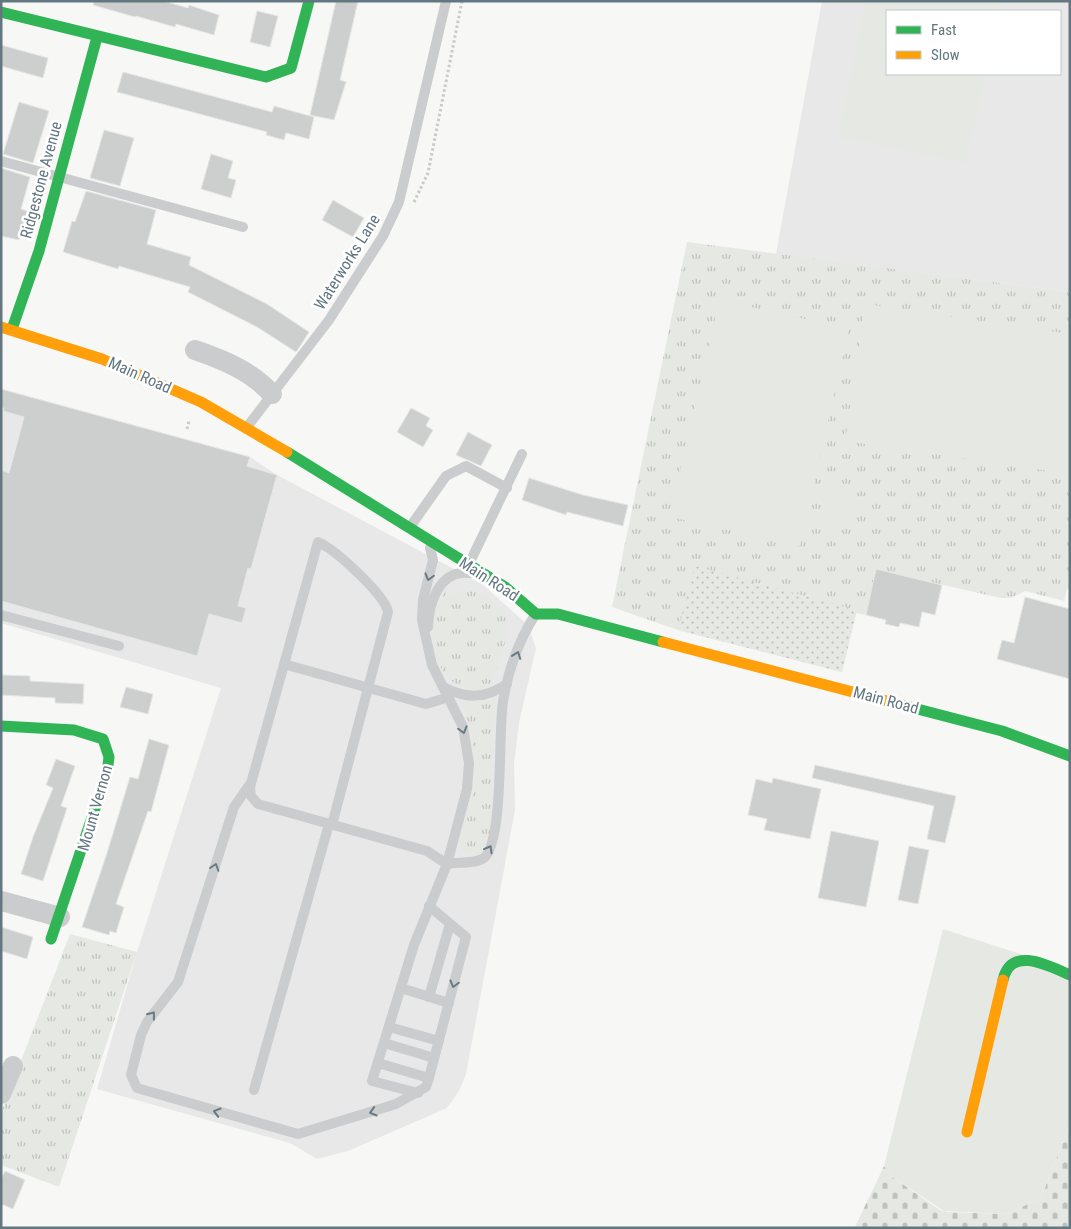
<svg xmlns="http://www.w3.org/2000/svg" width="1071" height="1229" viewBox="0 0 1071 1229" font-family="'Roboto Condensed',sans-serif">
  <defs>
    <pattern id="grass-tufts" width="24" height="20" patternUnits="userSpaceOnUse" patternTransform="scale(1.25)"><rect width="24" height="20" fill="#e6e9e3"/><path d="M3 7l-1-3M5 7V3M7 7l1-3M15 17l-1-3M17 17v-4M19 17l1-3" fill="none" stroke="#bec2bd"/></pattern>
    <pattern id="cemetery-stones" width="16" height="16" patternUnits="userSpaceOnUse" patternTransform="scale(1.25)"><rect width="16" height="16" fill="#e6e9e3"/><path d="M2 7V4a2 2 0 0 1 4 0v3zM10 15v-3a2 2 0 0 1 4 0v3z" fill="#bec2bd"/></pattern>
    <pattern id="park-dots" width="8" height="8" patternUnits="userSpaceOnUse" patternTransform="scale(1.25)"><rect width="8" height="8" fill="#e6e9e3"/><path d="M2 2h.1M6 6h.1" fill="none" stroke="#bec2bd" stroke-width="1.8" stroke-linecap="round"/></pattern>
  </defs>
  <rect width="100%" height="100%" fill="#f7f7f6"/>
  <g fill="#e7e8e7" fill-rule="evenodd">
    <path d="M 822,1 L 1070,1 L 1070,292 L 776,254 ZM 887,11 L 1060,11 L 1060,74 L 887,74 Z"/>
    <path d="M 1,389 L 250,457 L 277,475 L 482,584 L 528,625 L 536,648 L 519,723 L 514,764 L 515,810 L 466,1074 L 459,1091 L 447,1108 L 348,1151 L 317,1159 L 290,1143 L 97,1089 L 137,952 L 221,688 L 1,623 Z"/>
  </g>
  <g fill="url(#grass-tufts)">
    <path d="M 687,242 L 1070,292 L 1070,589 L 1067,589 L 1064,601 L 1025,591 L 1011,598 L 1001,598 L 877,570 L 866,615 L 856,613 L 842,672 L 678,630 L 612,607 Z"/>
    <path d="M 448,589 L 451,596 C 474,584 491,597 507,615 C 511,633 498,665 492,684 C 484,690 476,690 466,688 C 429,679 422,614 448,589 Z"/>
    <path d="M 496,699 L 492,743 L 495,848 C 482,854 466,863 461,844 C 457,831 472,802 474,788 C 479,758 471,729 461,701 L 479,703 Z"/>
    <path d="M 70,934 L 137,952 L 59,1187 L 1,1165 L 1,1113 Z"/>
  </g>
  <path fill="url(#cemetery-stones)" d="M 1070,1123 L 1070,1228 L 855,1227 L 884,1166 L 891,1176 L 940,1210 L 948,1212 L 1006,1214 L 1041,1198 Z"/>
  <path fill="url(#park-dots)" d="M 695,566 L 857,610 L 842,672 L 678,630 Z"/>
  <g fill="#e6e9e3">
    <path d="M 866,1 L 1000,1 L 998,11 L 887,11 L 887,74 L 985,74 L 966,163 L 838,136 Z"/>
    <path d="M 719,300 L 849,329 L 800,546 L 670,517 Z"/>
    <path d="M 865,304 L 1070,334 L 1070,474 L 845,441 Z"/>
    <path d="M 828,486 L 854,492 L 845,528 L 820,522 Z"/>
    <path d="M 943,929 L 1070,970 L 1070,1123 L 1041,1198 L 1006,1214 L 944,1211 L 891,1176 L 884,1166 Z"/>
  </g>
  <g fill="#cdcfcf" stroke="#e6e6e6">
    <path d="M 94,1 L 163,1 L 188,8 L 189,5 L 219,15 L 214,35 L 176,24 L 175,27 L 136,16 L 135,17 L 93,5 Z"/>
    <path d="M 336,1 L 358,1 L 340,80 L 346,82 L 334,120 L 310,115 Z"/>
    <path d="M 257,11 L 278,16 L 270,47 L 250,42 Z"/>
    <path d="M 1,45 L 48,58 L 43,78 L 1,66 Z"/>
    <path d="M 123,72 L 272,112 L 274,106 L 314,117 L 309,139 L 286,133 L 284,140 L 266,135 L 267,132 L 117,92 Z"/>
    <path d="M 19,102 L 49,111 L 33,163 L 3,154 Z"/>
    <path d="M 104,130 L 134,138 L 120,186 L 90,178 Z"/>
    <path d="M 211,154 L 233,161 L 228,178 L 236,180 L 231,198 L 201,189 Z"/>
    <path d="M 1,168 L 30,177 L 21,209 L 27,211 L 19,240 L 1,236 Z"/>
    <path d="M 86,191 L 156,210 L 147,244 L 191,257 L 189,265 L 267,304 L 309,332 L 299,348 L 296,352 L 257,327 L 188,292 L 190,287 L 119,266 L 118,269 L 63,252 L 72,221 L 75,222 Z"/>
    <path d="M 333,200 L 364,218 L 353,237 L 322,220 Z"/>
    <path d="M 1,389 L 250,457 L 247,466 L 277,475 L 251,569 L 248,568 L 238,606 L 246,608 L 242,623 L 209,614 L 197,656 L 1,601 L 1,470 L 9,473 L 24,417 L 3,411 L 4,408 L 1,408 Z"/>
    <path d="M 411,408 L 430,418 L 426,426 L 433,430 L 423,447 L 397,432 Z"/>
    <path d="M 468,432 L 492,445 L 481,466 L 456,455 Z"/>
    <path d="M 529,478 L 583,495 L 628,505 L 623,526 L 567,512 L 566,515 L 522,500 Z"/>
    <path d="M 876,569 L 942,585 L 935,615 L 922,612 L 919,627 L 900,623 L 899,627 L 885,624 L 886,620 L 866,615 Z"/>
    <path d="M 1025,597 L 1070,609 L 1070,679 L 997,659 L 1002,640 L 1014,643 Z"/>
    <path d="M 2,675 L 30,676 L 30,681 L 84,684 L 83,704 L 55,703 L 55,698 L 1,695 Z"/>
    <path d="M 126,687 L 153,694 L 148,714 L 120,707 Z"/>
    <path d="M 149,739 L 169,745 L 151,812 L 148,811 L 116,904 L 124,907 L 116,933 L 110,931 L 109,935 L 82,927 L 107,853 L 130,777 L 138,779 Z"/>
    <path d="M 56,759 L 75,766 L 61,806 L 67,808 L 43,881 L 21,874 L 33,837 L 53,788 L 46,785 Z"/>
    <path d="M 815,765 L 956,796 L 945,843 L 927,839 L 934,806 L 812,778 Z"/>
    <path d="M 773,778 L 821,789 L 810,839 L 764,830 L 767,819 L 748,815 L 756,779 L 772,783 Z"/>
    <path d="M 831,831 L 879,841 L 866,907 L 818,898 Z"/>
    <path d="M 909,846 L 929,850 L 918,904 L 898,900 Z"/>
    <path d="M 1,927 L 33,937 L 27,959 L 1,951 Z"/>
    <path d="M 5,1171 L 25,1180 L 13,1209 L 1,1204 L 1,1179 Z"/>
  </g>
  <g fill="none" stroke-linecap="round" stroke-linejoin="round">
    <g stroke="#c8cacb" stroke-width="3" stroke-dasharray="2.5 2.5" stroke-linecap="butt">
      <path d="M 414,202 L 428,173 L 462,1"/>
      <path d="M 187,429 L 189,421"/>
    </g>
    <g stroke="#cbcccd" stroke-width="10">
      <path d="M 1,161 L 243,227"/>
      <path d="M 247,427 L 329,320 L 383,236 L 399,202 L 446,1"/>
      <path d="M 410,527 L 446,476 L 466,466 L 507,488"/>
      <path d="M 469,564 L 522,454"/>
      <path d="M 1,615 L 119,646"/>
      <path d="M 428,627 C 429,603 439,569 470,573"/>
      <path d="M 284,664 L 426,704 L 449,697"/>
      <path d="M 443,687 C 466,699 485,699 507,684"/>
      <path d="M 250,784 L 234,807 L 178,982 L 147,1022 L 141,1035 L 131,1075 L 137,1088 L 298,1134 L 396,1104 L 426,1087 L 429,1078 L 466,937 L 429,906"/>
      <path d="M 332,825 L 388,612 C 385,595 335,549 318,542 L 250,787 L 251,796 L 258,804 L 427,851 L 447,864 C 456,862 476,864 484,858 C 504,841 498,732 503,701 C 508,672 519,640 535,615"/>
      <path d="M 401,988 L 449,1003"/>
      <path d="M 429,997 L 450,924"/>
      <path d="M 389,1027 L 439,1041"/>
      <path d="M 384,1043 L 434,1058"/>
      <path d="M 378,1063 L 429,1078"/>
      <path d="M 254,1090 L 329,824"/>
      <path d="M 418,1093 L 372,1081 L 414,945 L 447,864 L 467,789 L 469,763 L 463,727 L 432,665 L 422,620 L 423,600 L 433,560 L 430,548"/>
    </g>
    <g stroke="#cbcccd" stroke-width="20">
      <path d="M 195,350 C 224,360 251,371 272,394"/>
      <path d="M 1,901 L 60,917"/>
      <path d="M 1,1094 L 13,1066"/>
    </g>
    <g stroke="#30b455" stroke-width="11">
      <path d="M 1,12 L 266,77 L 291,68 L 309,1"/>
      <path d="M 12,329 L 39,251 L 97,37"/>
      <path d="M 287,452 L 505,587 L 536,614 L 558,614 L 663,642"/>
      <path d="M 902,705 L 1002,731 L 1070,756"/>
      <path d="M 1,726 L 74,730 L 103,739 L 109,757 L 107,773 L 51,939"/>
      <path d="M 1003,980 C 1011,945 1049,966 1070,975"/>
    </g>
    <g stroke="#ff9f0a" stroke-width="11">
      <path d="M 1,327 L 102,359 L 201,402 L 287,452"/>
      <path d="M 663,642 L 902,705"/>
      <path d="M 967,1132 L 1003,980"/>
    </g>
  </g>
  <defs><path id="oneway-chevron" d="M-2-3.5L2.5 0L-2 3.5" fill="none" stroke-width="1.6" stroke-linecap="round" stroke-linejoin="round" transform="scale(1.25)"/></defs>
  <g stroke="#677b84">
    <use href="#oneway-chevron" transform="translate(429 577) rotate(106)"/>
    <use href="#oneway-chevron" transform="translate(517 655) rotate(-70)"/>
    <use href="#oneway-chevron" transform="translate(463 730) rotate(75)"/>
    <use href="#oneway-chevron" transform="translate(489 849) rotate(-61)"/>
    <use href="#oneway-chevron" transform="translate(215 867) rotate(-72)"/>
    <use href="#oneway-chevron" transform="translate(454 984) rotate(105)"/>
    <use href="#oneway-chevron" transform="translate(152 1015) rotate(-52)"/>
    <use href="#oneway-chevron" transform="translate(217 1112) rotate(-164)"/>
    <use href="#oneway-chevron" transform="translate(373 1112) rotate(163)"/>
  </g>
  <g text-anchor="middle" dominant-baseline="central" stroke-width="5" stroke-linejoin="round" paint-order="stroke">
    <g font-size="16" fill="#627780" stroke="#fff">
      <text transform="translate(41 180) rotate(-75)">Ridgestone Avenue</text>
      <text transform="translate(347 262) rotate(-58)">Waterworks Lane</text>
      <text transform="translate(140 375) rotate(24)">Main Road</text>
      <text transform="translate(489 579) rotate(33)">Main Road</text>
      <text transform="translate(886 700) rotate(15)">Main Road</text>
      <text transform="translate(95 808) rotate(-74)">Mount Vernon</text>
    </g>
  </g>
  <rect width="1071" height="1229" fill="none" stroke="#627780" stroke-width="5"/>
  <rect x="886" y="10" width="175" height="65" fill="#ffffff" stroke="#c0c9cc"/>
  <rect x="896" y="26" width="25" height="8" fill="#30b455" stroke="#c0c9cc"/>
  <text x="931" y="35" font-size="15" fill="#627780">Fast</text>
  <rect x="896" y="51" width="25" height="8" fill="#ff9f0a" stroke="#c0c9cc"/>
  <text x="931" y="60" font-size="15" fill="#627780">Slow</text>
</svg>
